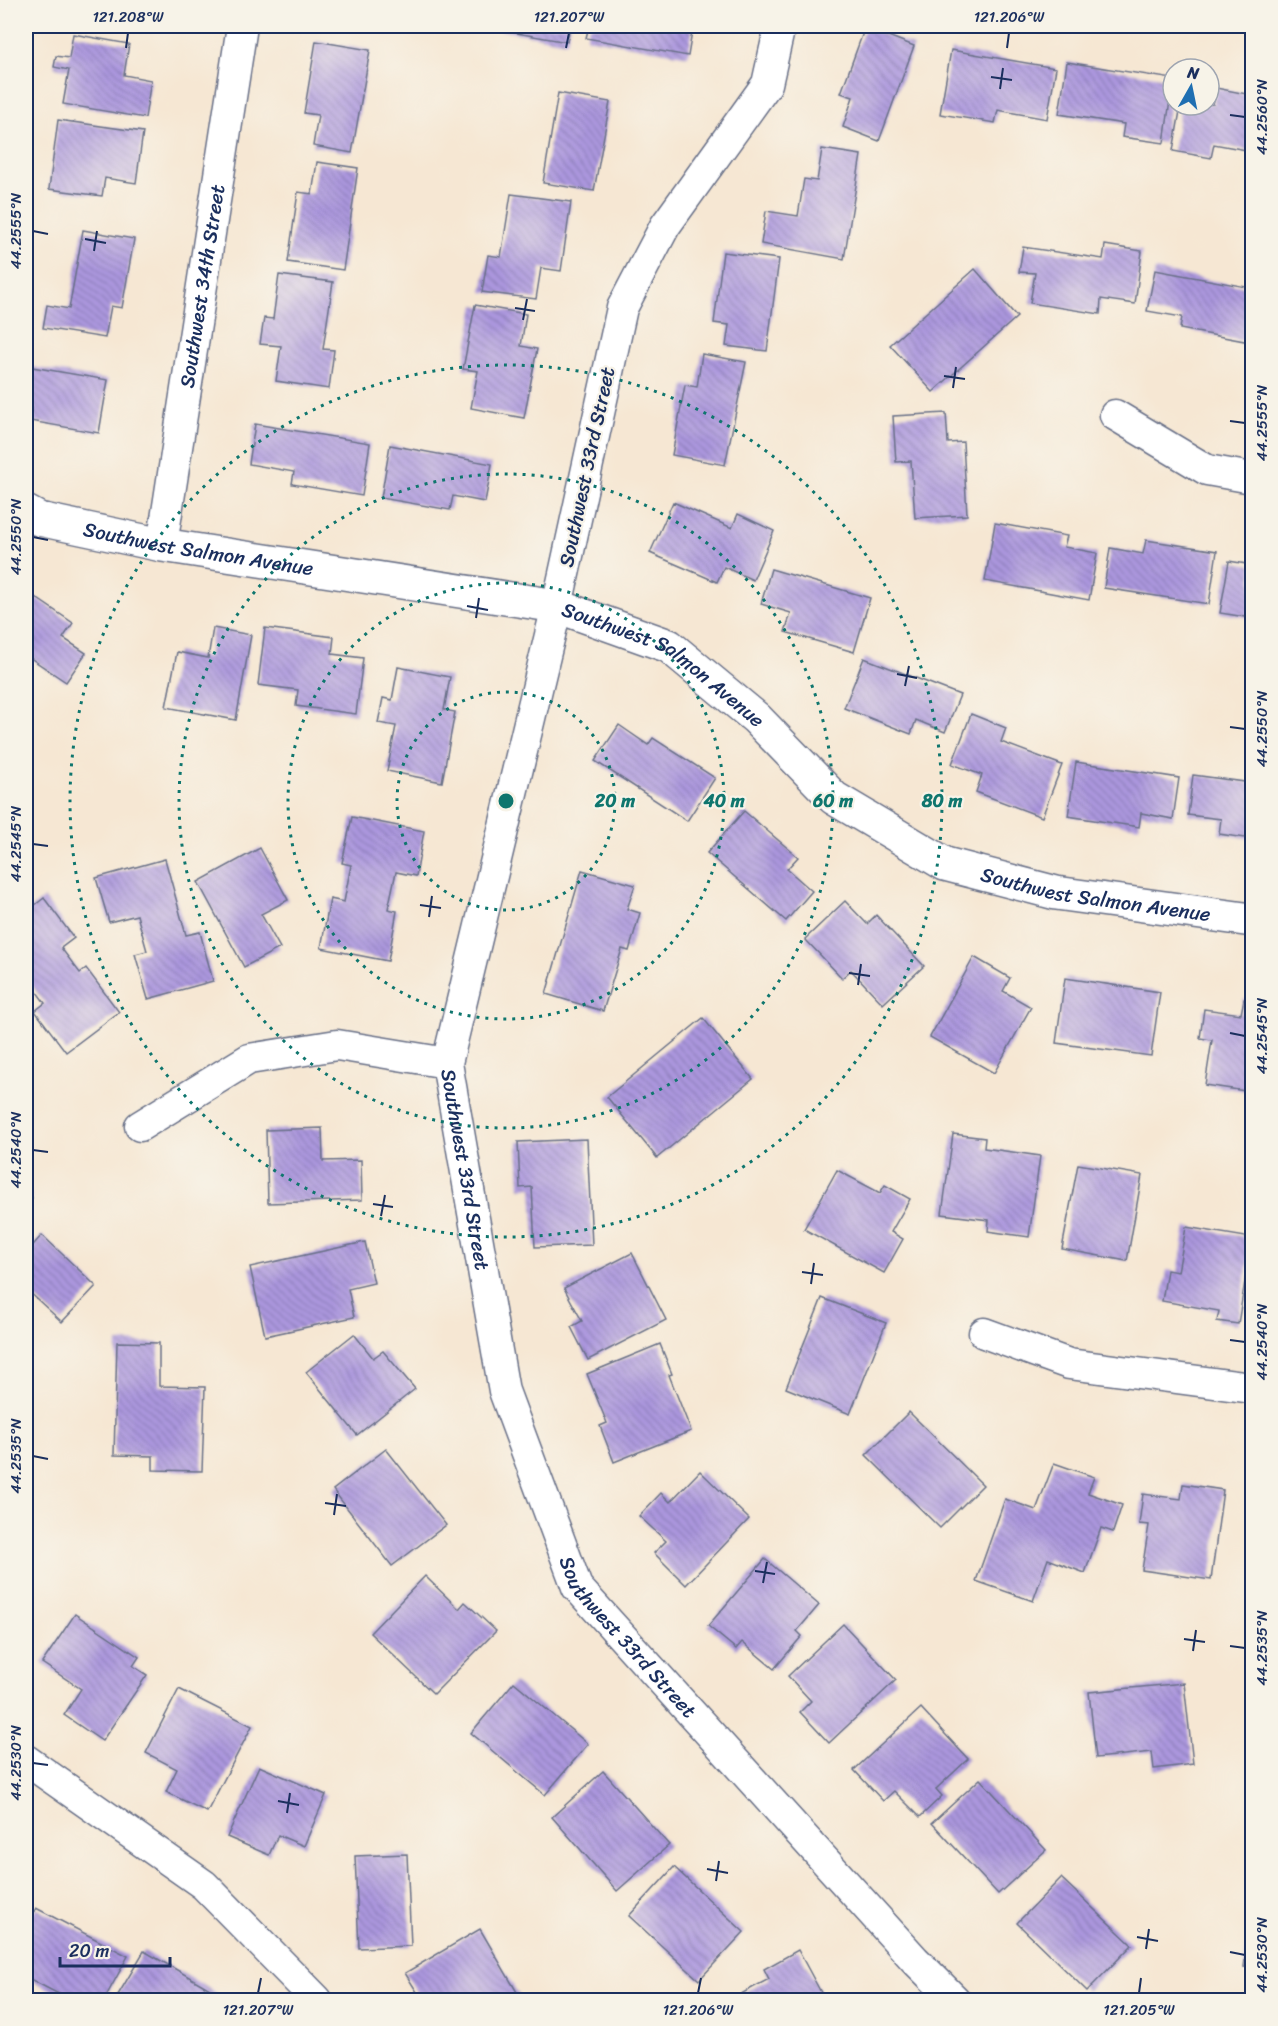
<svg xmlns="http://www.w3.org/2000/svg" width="1278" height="2026" viewBox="0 0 1278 2026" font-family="Sriracha,sans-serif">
  <defs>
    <pattern id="building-back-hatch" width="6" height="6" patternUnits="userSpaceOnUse" patternTransform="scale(1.5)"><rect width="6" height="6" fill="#ac97de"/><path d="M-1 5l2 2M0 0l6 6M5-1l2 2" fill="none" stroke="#8b7cb7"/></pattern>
  </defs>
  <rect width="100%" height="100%" fill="#f7f3e8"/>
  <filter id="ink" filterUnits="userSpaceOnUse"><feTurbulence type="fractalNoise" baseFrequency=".0167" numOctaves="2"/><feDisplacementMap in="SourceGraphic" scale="12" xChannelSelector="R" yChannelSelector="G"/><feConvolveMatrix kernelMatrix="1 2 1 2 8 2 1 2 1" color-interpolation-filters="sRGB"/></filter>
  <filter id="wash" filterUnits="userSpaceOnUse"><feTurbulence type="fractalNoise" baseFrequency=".008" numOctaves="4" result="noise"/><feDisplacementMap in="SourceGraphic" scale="24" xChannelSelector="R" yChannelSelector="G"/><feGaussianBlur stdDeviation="1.35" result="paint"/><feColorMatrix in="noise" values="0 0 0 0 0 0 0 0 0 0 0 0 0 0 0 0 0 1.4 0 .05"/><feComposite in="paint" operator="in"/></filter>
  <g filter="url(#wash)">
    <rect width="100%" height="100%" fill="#f6e7d3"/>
    <g id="blocks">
      <g fill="url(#building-back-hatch)">
        <path d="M 477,26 L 570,26 L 567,42 Z"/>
        <path d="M 589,26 L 693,26 L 688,56 L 586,38 Z"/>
        <path d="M 865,27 L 914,46 L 879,141 L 843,127 L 853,97 L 841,93 Z"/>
        <path d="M 73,34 L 129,44 L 124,75 L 151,80 L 145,118 L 63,104 L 69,70 L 54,67 L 56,56 L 69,58 Z"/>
        <path d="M 316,41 L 370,50 L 352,153 L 313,146 L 318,115 L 304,113 Z"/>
        <path d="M 951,50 L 1056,68 L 1047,119 L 998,110 L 995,123 L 940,114 Z"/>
        <path d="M 1067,62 L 1173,79 L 1164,143 L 1122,137 L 1124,124 L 1059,114 Z"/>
        <path d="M 1216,88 L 1252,95 L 1252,151 L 1214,144 L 1211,158 L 1173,151 L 1181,105 L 1213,104 Z"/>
        <path d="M 558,93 L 610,102 L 594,191 L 543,183 Z"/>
        <path d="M 58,120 L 143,132 L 136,183 L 105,178 L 102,196 L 49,189 Z"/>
        <path d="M 822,149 L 861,155 L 844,259 L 761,244 L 766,211 L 798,216 L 804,179 L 817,181 Z"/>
        <path d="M 317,162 L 358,168 L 343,270 L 288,262 L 298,192 L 312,194 Z"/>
        <path d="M 511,194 L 571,202 L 561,271 L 541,268 L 536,299 L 482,292 L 488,255 L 501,257 Z"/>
        <path d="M 83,230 L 134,239 L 122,308 L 111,306 L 105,338 L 43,328 L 47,305 L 69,309 Z"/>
        <path d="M 1105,245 L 1142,251 L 1135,304 L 1101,299 L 1100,314 L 1030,303 L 1035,273 L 1019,272 L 1023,247 L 1103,259 Z"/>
        <path d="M 723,252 L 779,259 L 767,351 L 726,346 L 729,325 L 714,323 Z"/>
        <path d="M 975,269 L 1017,317 L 933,392 L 890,345 Z"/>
        <path d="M 1155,270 L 1252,288 L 1252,329 L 1250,342 L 1180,329 L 1182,317 L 1147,311 Z"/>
        <path d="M 279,275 L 333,282 L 323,349 L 334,350 L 329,389 L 276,381 L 281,346 L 260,344 L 264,318 L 273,319 Z"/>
        <path d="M 475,305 L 526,314 L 521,346 L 537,349 L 524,418 L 471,408 L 478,371 L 463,369 Z"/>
        <path d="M 702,354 L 746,362 L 725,465 L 672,455 L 685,385 L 697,387 Z"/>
        <path d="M 26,366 L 108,380 L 99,433 L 30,421 L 32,408 L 26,407 Z"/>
        <path d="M 946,413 L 948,443 L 963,442 L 967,515 L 915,518 L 911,461 L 896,462 L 893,416 Z"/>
        <path d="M 255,424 L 370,443 L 362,496 L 292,484 L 294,472 L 249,464 Z"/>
        <path d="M 390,445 L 492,464 L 485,502 L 453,496 L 450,510 L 381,498 Z"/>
        <path d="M 673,502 L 732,528 L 738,514 L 774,531 L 753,580 L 724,567 L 717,582 L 650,553 Z"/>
        <path d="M 995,523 L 1067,536 L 1064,547 L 1097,553 L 1089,600 L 985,581 Z"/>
        <path d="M 1146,540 L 1217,551 L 1209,604 L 1104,588 L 1110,548 L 1143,554 Z"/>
        <path d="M 1229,561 L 1252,565 L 1252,618 L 1220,613 Z"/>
        <path d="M 771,569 L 870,598 L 854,652 L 785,632 L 791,613 L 761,604 Z"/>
        <path d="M 26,591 L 73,623 L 63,638 L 86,653 L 66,682 L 26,655 Z"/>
        <path d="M 213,628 L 251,635 L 236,720 L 166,707 L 177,652 L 208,658 Z"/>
        <path d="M 265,628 L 334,637 L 332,654 L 363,658 L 356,714 L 296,706 L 298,690 L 258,685 Z"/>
        <path d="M 864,658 L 960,695 L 945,732 L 916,720 L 911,734 L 844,708 Z"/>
        <path d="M 398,667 L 450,677 L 444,710 L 455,712 L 442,782 L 387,771 L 396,726 L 378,723 L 383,698 L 392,700 Z"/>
        <path d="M 971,714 L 1006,728 L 1001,742 L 1062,765 L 1042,817 L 976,792 L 982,775 L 952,764 Z"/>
        <path d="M 619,725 L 648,745 L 653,738 L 715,778 L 687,821 L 595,761 Z"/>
        <path d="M 1076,762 L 1179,778 L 1173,819 L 1141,813 L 1139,827 L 1068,816 Z"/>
        <path d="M 1193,775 L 1252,783 L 1252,839 L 1219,834 L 1221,819 L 1188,815 Z"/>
        <path d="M 744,811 L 798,857 L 787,869 L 812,891 L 786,921 L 707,853 Z"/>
        <path d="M 352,817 L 424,831 L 416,876 L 396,872 L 388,909 L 397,911 L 388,961 L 321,948 L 330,899 L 344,902 L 351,865 L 342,863 Z"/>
        <path d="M 260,848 L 288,900 L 261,914 L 280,948 L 244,967 L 198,882 Z"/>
        <path d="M 165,859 L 186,935 L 200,932 L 213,981 L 148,999 L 135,954 L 147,951 L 137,915 L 109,922 L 96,878 Z"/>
        <path d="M 582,870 L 635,885 L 627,909 L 640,913 L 629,951 L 622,949 L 603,1011 L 546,994 Z"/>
        <path d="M 44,898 L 74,938 L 61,948 L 80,973 L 86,968 L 119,1012 L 66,1052 L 35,1011 L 45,1003 L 26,977 L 26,912 Z"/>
        <path d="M 845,901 L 867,924 L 876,915 L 924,966 L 883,1004 L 851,970 L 842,978 L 805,939 Z"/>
        <path d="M 974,957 L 1010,978 L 1003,991 L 1031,1007 L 994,1073 L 930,1037 Z"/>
        <path d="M 1065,978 L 1160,992 L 1151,1056 L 1056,1043 Z"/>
        <path d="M 1244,999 L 1252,1000 L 1252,1092 L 1205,1085 L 1212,1040 L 1200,1038 L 1204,1009 L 1241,1014 Z"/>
        <path d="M 703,1018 L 753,1079 L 657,1158 L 607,1097 Z"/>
        <path d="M 322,1128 L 323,1161 L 361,1160 L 362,1200 L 268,1203 L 266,1130 Z"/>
        <path d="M 953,1134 L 985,1138 L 984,1148 L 1040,1156 L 1029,1237 L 988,1231 L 989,1220 L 942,1214 Z"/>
        <path d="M 587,1139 L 592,1245 L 535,1247 L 532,1187 L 520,1188 L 518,1142 Z"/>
        <path d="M 1078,1164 L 1142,1175 L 1127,1261 L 1062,1249 Z"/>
        <path d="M 837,1170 L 880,1193 L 885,1185 L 910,1199 L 891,1232 L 903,1239 L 884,1273 L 804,1229 Z"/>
        <path d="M 26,1180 L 32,1198 L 26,1200 Z"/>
        <path d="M 1186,1227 L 1252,1238 L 1238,1324 L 1217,1321 L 1219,1311 L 1162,1301 L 1167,1270 L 1178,1272 Z"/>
        <path d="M 42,1235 L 96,1286 L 62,1322 L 26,1289 L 26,1253 Z"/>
        <path d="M 365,1242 L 374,1283 L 348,1289 L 354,1317 L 265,1336 L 250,1267 Z"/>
        <path d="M 632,1253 L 666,1320 L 588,1360 L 571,1327 L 582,1321 L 564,1288 Z"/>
        <path d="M 822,1298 L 886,1323 L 850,1414 L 786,1388 Z"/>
        <path d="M 354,1334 L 373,1358 L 383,1351 L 415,1389 L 357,1435 L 306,1372 Z"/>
        <path d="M 117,1342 L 159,1343 L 159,1386 L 205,1387 L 202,1471 L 153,1470 L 153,1456 L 114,1455 Z"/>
        <path d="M 660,1344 L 672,1374 L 669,1375 L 691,1431 L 614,1462 L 600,1426 L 607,1423 L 587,1374 Z"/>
        <path d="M 909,1412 L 983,1485 L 940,1528 L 866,1455 Z"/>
        <path d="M 386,1449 L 446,1525 L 392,1566 L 333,1490 Z"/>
        <path d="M 1054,1463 L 1094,1477 L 1088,1493 L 1122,1505 L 1113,1532 L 1101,1528 L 1085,1573 L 1048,1559 L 1033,1601 L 976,1581 L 1005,1499 L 1036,1510 Z"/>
        <path d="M 700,1471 L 749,1519 L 686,1585 L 654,1553 L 666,1541 L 639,1516 L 661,1493 L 670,1502 Z"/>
        <path d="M 1183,1484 L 1223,1490 L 1211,1580 L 1142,1570 L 1149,1525 L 1139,1524 L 1143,1494 L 1181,1499 Z"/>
        <path d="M 765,1559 L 819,1605 L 797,1631 L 802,1636 L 774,1669 L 742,1642 L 736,1649 L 708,1626 Z"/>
        <path d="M 425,1576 L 459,1609 L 465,1602 L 496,1631 L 434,1694 L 370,1633 Z"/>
        <path d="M 75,1614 L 139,1657 L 133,1666 L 147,1675 L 102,1741 L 64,1715 L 81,1689 L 42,1663 Z"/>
        <path d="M 843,1624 L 896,1680 L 829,1743 L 800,1712 L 811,1701 L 788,1676 Z"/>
        <path d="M 514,1682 L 588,1744 L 545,1795 L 471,1733 Z"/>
        <path d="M 1184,1683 L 1193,1764 L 1154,1769 L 1152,1752 L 1096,1758 L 1089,1692 Z"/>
        <path d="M 179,1689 L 252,1726 L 207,1812 L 166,1792 L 177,1769 L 146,1753 Z"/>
        <path d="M 1251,1695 L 1252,1695 L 1252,1724 L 1247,1723 Z"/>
        <path d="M 921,1708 L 968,1759 L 936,1789 L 942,1796 L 920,1817 L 894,1791 L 883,1801 L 854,1770 Z"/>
        <path d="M 259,1766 L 326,1795 L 304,1846 L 278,1835 L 269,1855 L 227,1837 Z"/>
        <path d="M 603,1771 L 669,1845 L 617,1891 L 552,1817 Z"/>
        <path d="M 980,1779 L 1046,1850 L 998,1894 L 932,1823 Z"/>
        <path d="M 407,1854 L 411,1946 L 359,1948 L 355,1856 Z"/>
        <path d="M 674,1867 L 744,1932 L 699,1980 L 629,1916 Z"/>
        <path d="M 1061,1878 L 1132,1945 L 1087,1991 L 1017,1923 Z"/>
        <path d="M 36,1908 L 128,1956 L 104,2000 L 70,2000 L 26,1977 L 26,1916 L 30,1918 Z"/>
        <path d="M 1250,1923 L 1252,1923 L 1252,1968 L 1244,1967 Z"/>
        <path d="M 480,1929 L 521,1999 L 518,2000 L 449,2000 L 446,1996 L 438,2000 L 422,2000 L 405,1973 Z"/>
        <path d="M 798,1950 L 825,2000 L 730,2000 L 769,1979 L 764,1969 Z"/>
        <path d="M 144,1951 L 229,2000 L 115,2000 Z"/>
      </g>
    </g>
  </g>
  <g filter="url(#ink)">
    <use href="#blocks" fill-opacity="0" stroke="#686f87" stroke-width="1.5"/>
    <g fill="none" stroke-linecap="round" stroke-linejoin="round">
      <defs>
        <g id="street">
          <path id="s1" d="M 780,26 L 767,84 L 665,226 L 622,308 L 557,606 L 447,1063 L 504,1391 L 577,1587 L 915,1960 L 955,2000"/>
          <path d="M 1115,415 L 1207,470 L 1252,478"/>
          <path id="s2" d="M 162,545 L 242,26"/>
          <path d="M 140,1126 L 249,1059 L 337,1045 L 447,1063"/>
          <path d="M 984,1333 L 1069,1364 L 1252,1388"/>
          <path d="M 26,1760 L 204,1885 L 317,2000"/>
        </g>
        <g id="secondary">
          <path id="s3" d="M 26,512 L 39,519 L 162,545 L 557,606 L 669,646 L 756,718 L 834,798 L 945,864 L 1056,893 L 1252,920"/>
        </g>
      </defs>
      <use href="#street" stroke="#686f87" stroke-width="33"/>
      <use href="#secondary" stroke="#686f87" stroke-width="36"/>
      <use href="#street" stroke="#fff" stroke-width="30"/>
      <use href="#secondary" stroke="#fff" stroke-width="33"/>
    </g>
  </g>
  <path fill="none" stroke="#1b2f5e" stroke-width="2" d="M 126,48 L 128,33M 566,48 L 569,33M 1007,48 L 1009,33M 991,77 L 1012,80M 1000,89 L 1003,68M 1230,115 L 1245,117M 33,231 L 48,234M 85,239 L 106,243M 94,251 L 97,231M 515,308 L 535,311M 523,320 L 527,299M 944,376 L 965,379M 953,388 L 956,367M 1230,421 L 1245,423M 33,537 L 48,540M 467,606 L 488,610M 476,618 L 479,598M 897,674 L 917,678M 905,686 L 909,666M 1230,727 L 1245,729M 33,844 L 48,846M 420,905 L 441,908M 429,917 L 432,896M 849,973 L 870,976M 858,985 L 861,964M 1230,1033 L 1245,1036M 33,1150 L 48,1152M 373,1204 L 393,1207M 381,1216 L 385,1195M 802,1272 L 823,1275M 811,1284 L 814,1263M 1230,1340 L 1245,1342M 33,1456 L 48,1459M 325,1503 L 346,1506M 334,1515 L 337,1494M 755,1571 L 775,1574M 763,1583 L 767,1562M 1184,1639 L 1205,1642M 1230,1646 L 1245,1648M 1193,1651 L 1196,1630M 33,1763 L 48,1765M 278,1801 L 299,1805M 287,1813 L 290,1793M 707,1869 L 728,1873M 716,1881 L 719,1861M 1137,1937 L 1158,1941M 1146,1949 L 1149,1929M 1230,1952 L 1245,1955M 258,1993 L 261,1978M 698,1993 L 701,1978M 1139,1993 L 1141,1978"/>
  <g fill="none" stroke="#0f766e" stroke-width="3" stroke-dasharray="3 6">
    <circle cx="506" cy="801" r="109"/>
    <circle cx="506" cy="801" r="218"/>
    <circle cx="506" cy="801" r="327"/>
    <circle cx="506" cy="801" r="436"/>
  </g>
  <g text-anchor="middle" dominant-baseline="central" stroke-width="4.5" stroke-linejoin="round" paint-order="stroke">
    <g font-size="20" fill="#1b2f5e" stroke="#f7f3e8">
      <text stroke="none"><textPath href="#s2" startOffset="262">Southwest 34th Street</textPath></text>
      <text transform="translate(587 467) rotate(-78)">Southwest 33rd Street</text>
      <text stroke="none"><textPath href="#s3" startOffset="177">Southwest Salmon Avenue</textPath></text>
      <text stroke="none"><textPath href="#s3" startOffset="663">Southwest Salmon Avenue</textPath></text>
      <text stroke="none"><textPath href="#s3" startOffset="1167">Southwest Salmon Avenue</textPath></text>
      <text stroke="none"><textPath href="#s1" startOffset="1210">Southwest 33rd Street</textPath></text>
      <text stroke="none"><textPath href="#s1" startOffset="1714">Southwest 33rd Street</textPath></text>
    </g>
  </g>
  <circle cx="506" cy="801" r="9" fill="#0f766e" stroke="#f7f3e8" stroke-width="3"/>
  <g font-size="18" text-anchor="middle" font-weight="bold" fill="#0f766e" stroke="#f7f3e8" stroke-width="4.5" stroke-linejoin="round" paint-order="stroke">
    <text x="615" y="807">20 m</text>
    <text x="724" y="807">40 m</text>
    <text x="833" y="807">60 m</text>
    <text x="942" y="807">80 m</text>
  </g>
  <rect width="1278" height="2026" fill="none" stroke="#f7f3e8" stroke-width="66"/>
  <g transform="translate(1191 87) rotate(9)"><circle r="28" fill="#f7f3e8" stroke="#9fa5b1" stroke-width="1.5"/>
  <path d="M0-4.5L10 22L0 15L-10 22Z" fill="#1f6fb2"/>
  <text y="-9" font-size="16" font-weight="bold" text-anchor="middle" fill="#1b2f5e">N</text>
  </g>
  <path d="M60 1957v9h110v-9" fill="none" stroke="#1b2f5e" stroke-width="3"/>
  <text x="69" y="1957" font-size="18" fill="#1b2f5e" stroke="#f7f3e8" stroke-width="4.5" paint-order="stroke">20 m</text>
  <rect x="33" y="33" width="1212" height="1960" fill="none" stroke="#1b2f5e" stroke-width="2"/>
  <g font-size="15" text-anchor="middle" fill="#1b2f5e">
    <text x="128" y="22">121.208°W</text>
    <text x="569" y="22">121.207°W</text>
    <text x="1009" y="22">121.206°W</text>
    <text transform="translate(1262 117) rotate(-90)" y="5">44.2560°N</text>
    <text transform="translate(16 231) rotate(-90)" y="5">44.2555°N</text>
    <text transform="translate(1262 423) rotate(-90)" y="5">44.2555°N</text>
    <text transform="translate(16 537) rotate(-90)" y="5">44.2550°N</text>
    <text transform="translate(1262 729) rotate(-90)" y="5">44.2550°N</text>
    <text transform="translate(16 844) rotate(-90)" y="5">44.2545°N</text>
    <text transform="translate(1262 1036) rotate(-90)" y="5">44.2545°N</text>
    <text transform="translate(16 1150) rotate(-90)" y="5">44.2540°N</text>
    <text transform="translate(1262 1342) rotate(-90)" y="5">44.2540°N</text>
    <text transform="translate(16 1456) rotate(-90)" y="5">44.2535°N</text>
    <text transform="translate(1262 1648) rotate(-90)" y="5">44.2535°N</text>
    <text transform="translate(16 1763) rotate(-90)" y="5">44.2530°N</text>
    <text transform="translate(1262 1955) rotate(-90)" y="5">44.2530°N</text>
    <text x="258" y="2015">121.207°W</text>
    <text x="698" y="2015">121.206°W</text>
    <text x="1139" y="2015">121.205°W</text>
  </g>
</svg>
